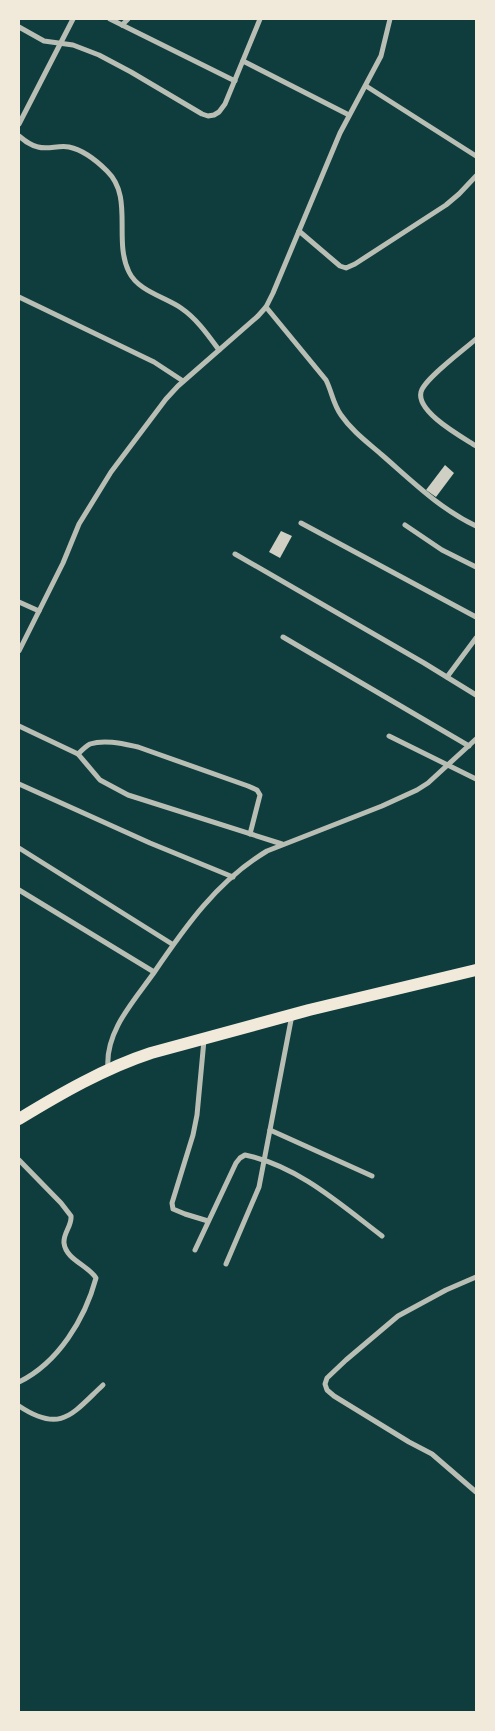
<svg xmlns="http://www.w3.org/2000/svg" width="495" height="1731" viewBox="0 0 495 1731" font-family="Signika,sans-serif">
  <rect width="100%" height="100%" fill="#0f3d3e"/>
  <g fill="#cfcfc3">
    <path d="M 445,465 L 454,473 L 436,497 L 426,490 Z"/>
    <path d="M 281,531 L 292,536 L 280,558 L 269,552 Z"/>
  </g>
  <g fill="none" stroke-linecap="round" stroke-linejoin="round">
    <g stroke="#b8beb3" stroke-width="5">
      <path d="M 110,19 L 235,81"/>
      <path d="M 122,25 L 128,19"/>
      <path d="M 19,27 L 44,41 L 73,45 L 99,55 L 131,72 L 202,114 L 208,116 L 214,115 L 219,112 L 225,104 L 260,19"/>
      <path d="M 243,61 L 349,115"/>
      <path d="M 366,86 L 476,156"/>
      <path d="M 19,124 L 73,19"/>
      <path d="M 19,136 C 25,141 31,146 38,147 C 48,150 58,145 69,147 C 83,150 97,161 107,171 C 134,197 113,240 129,272 C 138,291 165,297 181,308 C 197,319 208,335 219,350"/>
      <path d="M 299,231 L 340,266 L 346,268 L 355,264 L 446,205 L 459,194 L 476,176"/>
      <path d="M 19,297 L 154,362 L 183,381"/>
      <path d="M 266,307 L 326,380 C 332,392 333,404 341,415 C 352,431 367,442 382,455 C 412,481 440,509 476,526"/>
      <path d="M 476,339 C 465,349 424,379 421,392 C 416,412 462,437 476,446"/>
      <path d="M 301,523 L 476,617"/>
      <path d="M 405,525 L 442,550 L 476,567"/>
      <path d="M 235,554 L 424,663 L 476,695"/>
      <path d="M 19,602 L 39,611"/>
      <path d="M 283,637 L 469,746"/>
      <path d="M 19,651 L 63,563 L 79,524 L 111,472 L 166,399 L 178,386 L 258,316 L 266,307 L 273,293 L 340,133 L 381,56 L 390,19"/>
      <path d="M 447,677 L 476,638"/>
      <path d="M 19,726 L 78,754 L 100,780 L 128,795 L 282,844"/>
      <path d="M 389,736 L 476,779"/>
      <path d="M 78,754 C 81,751 86,746 90,744 C 105,739 124,744 138,747 L 248,786 L 257,790 L 260,795 L 250,834"/>
      <path d="M 19,784 L 150,843 L 233,877"/>
      <path d="M 19,848 L 172,944"/>
      <path d="M 19,890 L 154,972"/>
      <path d="M 204,1040 L 197,1115 L 193,1135 L 172,1203 L 173,1209 L 185,1214 L 208,1221"/>
      <path d="M 108,1068 C 105,1032 133,1002 153,974 C 185,927 217,881 267,851 L 382,806 L 417,790 L 428,783 L 476,739"/>
      <path d="M 270,1130 L 372,1176"/>
      <path d="M 19,1160 L 61,1203 L 71,1216 C 72,1226 63,1233 64,1243 C 66,1260 88,1265 96,1278 C 85,1319 58,1363 19,1382"/>
      <path d="M 195,1250 L 236,1163 L 240,1158 L 245,1155 C 298,1166 340,1204 382,1236"/>
      <path d="M 226,1264 L 259,1187 L 292,1015"/>
      <path d="M 476,1277 L 446,1290 L 398,1316 L 346,1360 L 327,1378 L 325,1384 L 327,1390 L 334,1396 L 409,1442 L 432,1454 L 476,1492"/>
      <path d="M 19,1406 C 61,1434 72,1414 103,1385"/>
    </g>
    <path stroke="#f1e9da" stroke-width="12" d="M 19,1119 C 60,1094 105,1068 151,1053 L 309,1010 L 476,970"/>
  </g>
  <rect width="495" height="1731" fill="none" stroke="#f1e9da" stroke-width="40"/>
</svg>
